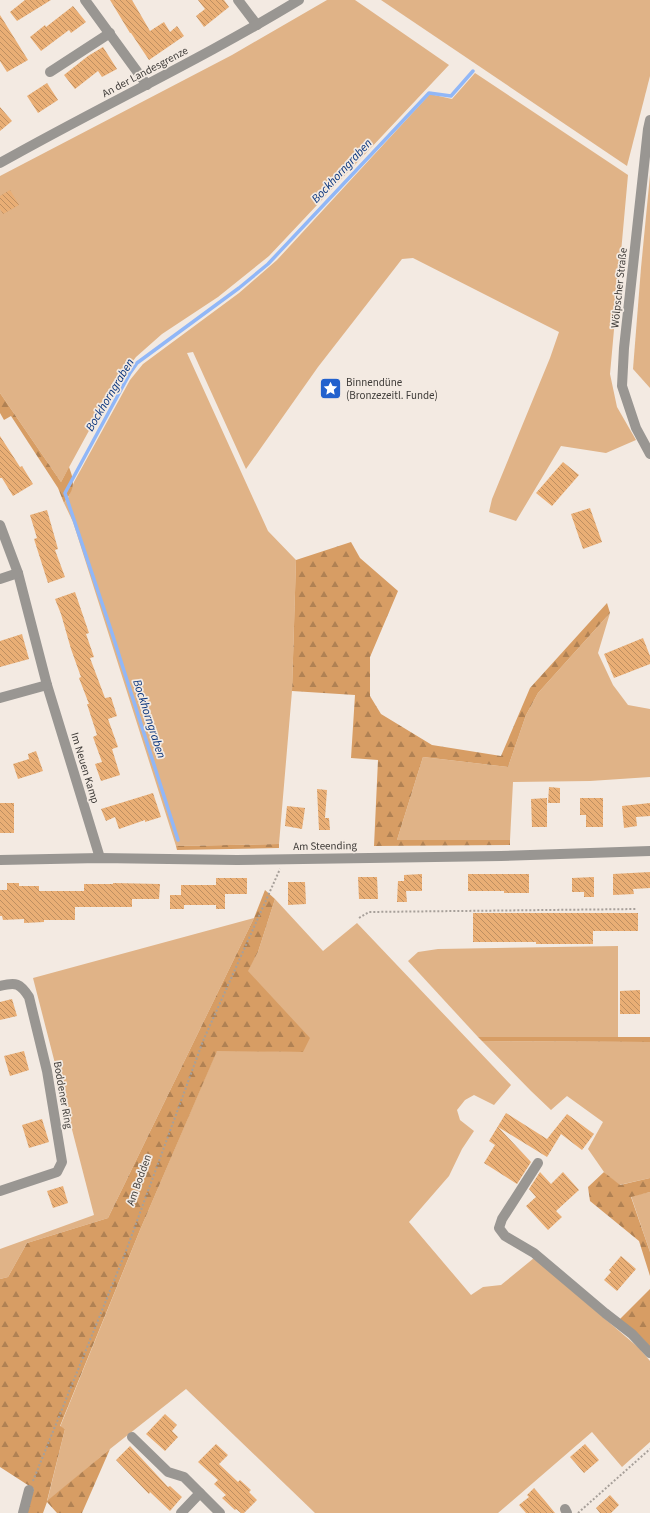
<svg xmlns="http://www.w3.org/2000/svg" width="650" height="1513" viewBox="0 0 650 1513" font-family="'Source Sans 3',sans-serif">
  <defs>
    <pattern id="forest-firs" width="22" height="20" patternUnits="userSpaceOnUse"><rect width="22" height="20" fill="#d79d64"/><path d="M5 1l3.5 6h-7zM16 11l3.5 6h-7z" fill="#b08153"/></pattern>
    <pattern id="building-back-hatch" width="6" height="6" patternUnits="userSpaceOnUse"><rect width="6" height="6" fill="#e9ae75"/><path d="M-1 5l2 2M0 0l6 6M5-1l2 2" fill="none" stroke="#be8f61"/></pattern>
  </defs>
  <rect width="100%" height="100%" fill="#f3eae2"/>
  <g fill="#e0b387">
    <path d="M 327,0 L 355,0 L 449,65 L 269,256 L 218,297 L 162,334 L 136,357 L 110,392 L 61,482 L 0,393 L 0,176 L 232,55 Z"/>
    <path d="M 381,0 L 650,0 L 650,76 L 627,166 Z"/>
    <path d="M 475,73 L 628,175 L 610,374 L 617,407 L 636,440 L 606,453 L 561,446 L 516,521 L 489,512 L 492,499 L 550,358 L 559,332 L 413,258 L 402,259 L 318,367 L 246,469 L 193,352 L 187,353 L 268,531 L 296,560 L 292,691 L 279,844 L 176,846 L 73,522 L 64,503 L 68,498 L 74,482 L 130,380 L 143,364 L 239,293 L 277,260 L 430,94 L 452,99 Z"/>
    <path d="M 650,175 L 650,388 L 633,369 L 641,268 Z"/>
    <path d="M 610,613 L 598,653 L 613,685 L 628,705 L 650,709 L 650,777 L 590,781 L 513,782 L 510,840 L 397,840 L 423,757 L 508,767 L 526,715 L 538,693 Z"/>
    <path d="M 275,899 L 323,951 L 357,923 L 511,1085 L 494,1105 L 474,1095 L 465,1100 L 457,1110 L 460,1120 L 474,1131 L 462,1149 L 449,1176 L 409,1222 L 471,1295 L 483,1287 L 501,1285 L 534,1258 L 639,1348 L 650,1361 L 650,1442 L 622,1467 L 592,1432 L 498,1513 L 315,1513 L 186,1389 L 110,1449 L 47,1502 L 65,1429 L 60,1427 L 140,1230 L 217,1050 L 303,1052 L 247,971 L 258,952 Z"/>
    <path d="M 254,918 L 108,1218 L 27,1243 L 8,1277 L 0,1279 L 0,1249 L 94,1215 L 33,978 Z"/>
    <path d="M 618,946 L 618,1037 L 478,1037 L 408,961 L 418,952 L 438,949 Z"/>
    <path d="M 482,1041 L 650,1042 L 650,1178 L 619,1185 L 604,1172 L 588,1149 L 603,1122 L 567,1096 L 551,1110 L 531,1091 Z"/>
    <path d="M 650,1192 L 650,1252 L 631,1196 Z"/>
  </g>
  <g fill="url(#forest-firs)">
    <path d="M 0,393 L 61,482 L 69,467 C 75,483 75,488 64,503 L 58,488 L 11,416 L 4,420 L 0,413 Z"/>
    <path d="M 351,542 L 360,558 L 398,591 L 370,657 L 370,696 L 381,714 L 432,745 L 501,756 L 530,688 L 607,603 L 610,613 L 538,693 L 526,715 L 508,767 L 423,757 L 397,840 L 510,840 L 510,845 L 374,846 L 378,760 L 351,758 L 355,695 L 292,691 L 296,560 Z"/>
    <path d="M 279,844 L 279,848 L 177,850 L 176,846 Z"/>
    <path d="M 265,890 L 275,899 L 258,952 L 248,971 L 310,1038 L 303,1052 L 217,1051 L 140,1230 L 60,1426 L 65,1429 L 47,1501 L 110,1449 L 82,1513 L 57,1513 L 47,1502 L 43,1513 L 27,1513 L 34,1489 L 0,1467 L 0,1279 L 8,1277 L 27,1243 L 108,1218 L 254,918 Z"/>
    <path d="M 478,1037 L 650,1037 L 650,1042 L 482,1041 Z"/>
    <path d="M 604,1172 L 620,1185 L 650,1178 L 650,1192 L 631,1197 L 650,1252 L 650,1276 L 639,1241 L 590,1201 L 588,1187 Z"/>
    <path d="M 650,1289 L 650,1347 L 643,1339 L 620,1319 Z"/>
  </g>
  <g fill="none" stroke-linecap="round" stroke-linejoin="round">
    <path stroke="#91b7f7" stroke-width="3.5" d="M 178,840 L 111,630 L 65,493 L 130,373 L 137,363 L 239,288 L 268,264 L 429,93 L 451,96 L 473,71"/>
  </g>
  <g fill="url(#building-back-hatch)">
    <path d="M 25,0 L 51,0 L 17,21 L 10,12 Z"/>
    <path d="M 110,0 L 132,0 L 150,31 L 164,22 L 170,32 L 177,26 L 184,36 L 149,60 L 131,33 L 130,33 Z"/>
    <path d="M 198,0 L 224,0 L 229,7 L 204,27 L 196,16 L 205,9 Z"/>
    <path d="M 73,6 L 86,22 L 71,33 L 69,30 L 41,51 L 30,37 L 45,25 L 46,27 Z"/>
    <path d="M 0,15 L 28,60 L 7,72 L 0,61 Z"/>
    <path d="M 103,47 L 117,69 L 102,77 L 98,71 L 75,89 L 64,75 L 88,56 Z"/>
    <path d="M 47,83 L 58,100 L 38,113 L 27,96 Z"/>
    <path d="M 0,107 L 12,121 L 0,131 Z"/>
    <path d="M 10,190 L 19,205 L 3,214 L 0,209 L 0,196 Z"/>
    <path d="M 0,436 L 20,467 L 22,466 L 33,484 L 13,496 L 2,478 L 0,478 Z"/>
    <path d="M 563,462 L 579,475 L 552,506 L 536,493 Z"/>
    <path d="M 590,508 L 602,542 L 583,549 L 571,514 Z"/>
    <path d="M 47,510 L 58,549 L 55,550 L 65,577 L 48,583 L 34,539 L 37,538 L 30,515 Z"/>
    <path d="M 75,592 L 89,633 L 86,634 L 94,657 L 90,658 L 105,698 L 111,697 L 117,716 L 108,719 L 118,747 L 112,749 L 120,775 L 101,781 L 95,764 L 102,762 L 93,737 L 97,735 L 87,704 L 89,704 L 79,678 L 81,677 L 71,649 L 61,614 L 55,599 Z"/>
    <path d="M 22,634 L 29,659 L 0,667 L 0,641 Z"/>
    <path d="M 643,638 L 650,656 L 650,664 L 614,678 L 604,654 Z"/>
    <path d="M 36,751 L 43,771 L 18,779 L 13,764 L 29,759 L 28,754 Z"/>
    <path d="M 549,787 L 560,788 L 560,803 L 548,803 Z"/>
    <path d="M 317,789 L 327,790 L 325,818 L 329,818 L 330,830 L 319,830 Z"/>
    <path d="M 153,793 L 161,817 L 145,822 L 145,820 L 119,829 L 115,817 L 106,821 L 101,809 Z"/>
    <path d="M 547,798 L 547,827 L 532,827 L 531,799 Z"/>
    <path d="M 580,798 L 603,798 L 603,827 L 586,827 L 586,815 L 580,815 Z"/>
    <rect x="0" y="803" width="14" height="30"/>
    <path d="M 650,803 L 650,816 L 636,817 L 637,826 L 624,828 L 622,806 Z"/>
    <path d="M 287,806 L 305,808 L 302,829 L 285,826 Z"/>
    <path d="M 650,872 L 650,888 L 633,889 L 634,894 L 613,895 L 613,874 Z"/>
    <path d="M 422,874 L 422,891 L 406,891 L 407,902 L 397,902 L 398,881 L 404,881 L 404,875 Z"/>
    <path d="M 468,874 L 529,874 L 529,893 L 504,893 L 504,891 L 468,891 Z"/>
    <path d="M 358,877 L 377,877 L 378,899 L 359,899 Z"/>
    <path d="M 594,877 L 594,897 L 584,897 L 584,892 L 572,892 L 572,878 Z"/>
    <path d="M 216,878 L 247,878 L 247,894 L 225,894 L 225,909 L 216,909 L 216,905 L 184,905 L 184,909 L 170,909 L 170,895 L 181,895 L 181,885 L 216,885 Z"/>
    <path d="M 288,882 L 305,882 L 306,904 L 288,905 Z"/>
    <path d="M 7,883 L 19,883 L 19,886 L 39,886 L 39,891 L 84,891 L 84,884 L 113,884 L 113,883 L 160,884 L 159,899 L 132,899 L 132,907 L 75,907 L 75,920 L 44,920 L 44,922 L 24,923 L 24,919 L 3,920 L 2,916 L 0,916 L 0,890 L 7,890 Z"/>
    <path d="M 473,913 L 638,913 L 638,931 L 593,931 L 593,944 L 536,944 L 536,942 L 473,942 Z"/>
    <path d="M 640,990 L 640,1014 L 620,1014 L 620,991 Z"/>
    <path d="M 12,999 L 17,1016 L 0,1020 L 0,1002 Z"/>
    <path d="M 24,1051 L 29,1070 L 10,1076 L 4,1056 Z"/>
    <path d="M 506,1113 L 547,1139 L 567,1114 L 594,1134 L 582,1150 L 561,1134 L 547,1157 L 498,1127 L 531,1162 L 517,1184 L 484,1163 L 495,1145 L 489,1141 Z"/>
    <path d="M 42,1119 L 49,1142 L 29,1148 L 22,1125 Z"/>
    <path d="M 540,1172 L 551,1184 L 563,1172 L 579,1190 L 556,1211 L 562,1217 L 548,1230 L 526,1206 L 536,1197 L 529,1189 Z"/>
    <path d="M 63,1186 L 68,1203 L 53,1208 L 47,1191 Z"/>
    <path d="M 621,1256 L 636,1269 L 617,1291 L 604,1280 L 611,1272 L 609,1270 Z"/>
    <path d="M 165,1414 L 177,1425 L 172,1431 L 178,1437 L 165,1451 L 146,1434 Z"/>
    <path d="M 216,1444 L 228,1455 L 219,1464 L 238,1482 L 240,1480 L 251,1490 L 249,1492 L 257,1500 L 244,1513 L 241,1513 L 236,1509 L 235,1510 L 222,1498 L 226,1495 L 214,1484 L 218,1480 L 198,1462 Z"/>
    <path d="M 585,1444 L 599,1460 L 584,1473 L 570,1457 Z"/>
    <path d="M 130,1446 L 168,1487 L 170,1486 L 182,1497 L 170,1511 L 150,1492 L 149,1494 L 116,1460 Z"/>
    <path d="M 534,1488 L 546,1502 L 555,1513 L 526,1513 L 519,1505 L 529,1497 L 527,1495 Z"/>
    <path d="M 610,1495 L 619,1505 L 611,1513 L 600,1513 L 596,1508 Z"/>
  </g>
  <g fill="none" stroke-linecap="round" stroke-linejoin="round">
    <g stroke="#a7a09a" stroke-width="2" stroke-dasharray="2 2" stroke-linecap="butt">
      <path d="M 359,918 L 369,912 L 637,909"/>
      <path d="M 33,1481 L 126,1251 L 203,1041 L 280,869"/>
      <path d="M 578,1513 L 650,1449"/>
    </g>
    <g stroke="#999692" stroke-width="10">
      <path d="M 85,0 L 147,85"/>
      <path d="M 238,0 L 257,25"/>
      <path d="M 50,72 L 110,33"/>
      <path d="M 650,120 L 648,129 L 624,348 L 622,386 L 636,428 L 650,454"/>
      <path d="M 0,163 C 99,107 202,59 299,0"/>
      <path d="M 0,525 L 18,573 L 47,685 L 100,858"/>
      <path d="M 0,579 L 18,573"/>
      <path d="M 0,698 L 47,685"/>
      <path d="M 0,860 L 100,858 L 237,860 L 501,856 L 650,851"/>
      <path d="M 0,986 C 16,982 20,983 29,997 L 47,1071 L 62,1162 L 57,1172 L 0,1191"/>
      <path d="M 538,1163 L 502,1219 L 499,1228 L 505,1236 L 534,1253 L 605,1313 L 632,1334 L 650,1353"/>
      <path d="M 132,1437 L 168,1472 L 184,1477 L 220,1513"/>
      <path d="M 565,1509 L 567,1513"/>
      <path d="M 23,1513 L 29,1490"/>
      <path d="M 181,1513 L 200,1493"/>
    </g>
  </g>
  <defs>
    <symbol id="sight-square" viewBox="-11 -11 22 22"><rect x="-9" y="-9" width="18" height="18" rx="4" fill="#2261cd" stroke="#f3eae2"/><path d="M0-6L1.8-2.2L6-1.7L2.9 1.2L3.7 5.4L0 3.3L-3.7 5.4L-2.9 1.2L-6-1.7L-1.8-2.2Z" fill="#fff"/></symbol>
  </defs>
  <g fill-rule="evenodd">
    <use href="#sight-square" x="318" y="376" width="25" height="25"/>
  </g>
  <g text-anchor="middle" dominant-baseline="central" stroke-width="3.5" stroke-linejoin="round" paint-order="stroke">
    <g font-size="11" fill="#3e3b38" stroke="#f3eae2">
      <text transform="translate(145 72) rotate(-28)">An der Landesgrenze</text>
      <text transform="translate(619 288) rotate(-84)">Wölpscher Straße</text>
      <text transform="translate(85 768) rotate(73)">Im Neuen Kamp</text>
      <text transform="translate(325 846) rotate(-1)">Am Steending</text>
      <text transform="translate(63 1095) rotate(80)">Boddener Ring</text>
      <text transform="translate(139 1180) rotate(-70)">Am Bodden</text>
    </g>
    <g font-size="11" fill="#3e3b38" stroke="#f3eae2" text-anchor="start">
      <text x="346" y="382">Binnendüne<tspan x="346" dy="13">(Bronzezeitl. Funde)</tspan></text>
    </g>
    <g font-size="12" font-style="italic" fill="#0b367e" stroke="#f3eae2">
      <text transform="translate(342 171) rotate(-47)">Bockhorngraben</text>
      <text transform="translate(110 395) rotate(-59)">Bockhorngraben</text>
      <text transform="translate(149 719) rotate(72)">Bockhorngraben</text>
    </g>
  </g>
</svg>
